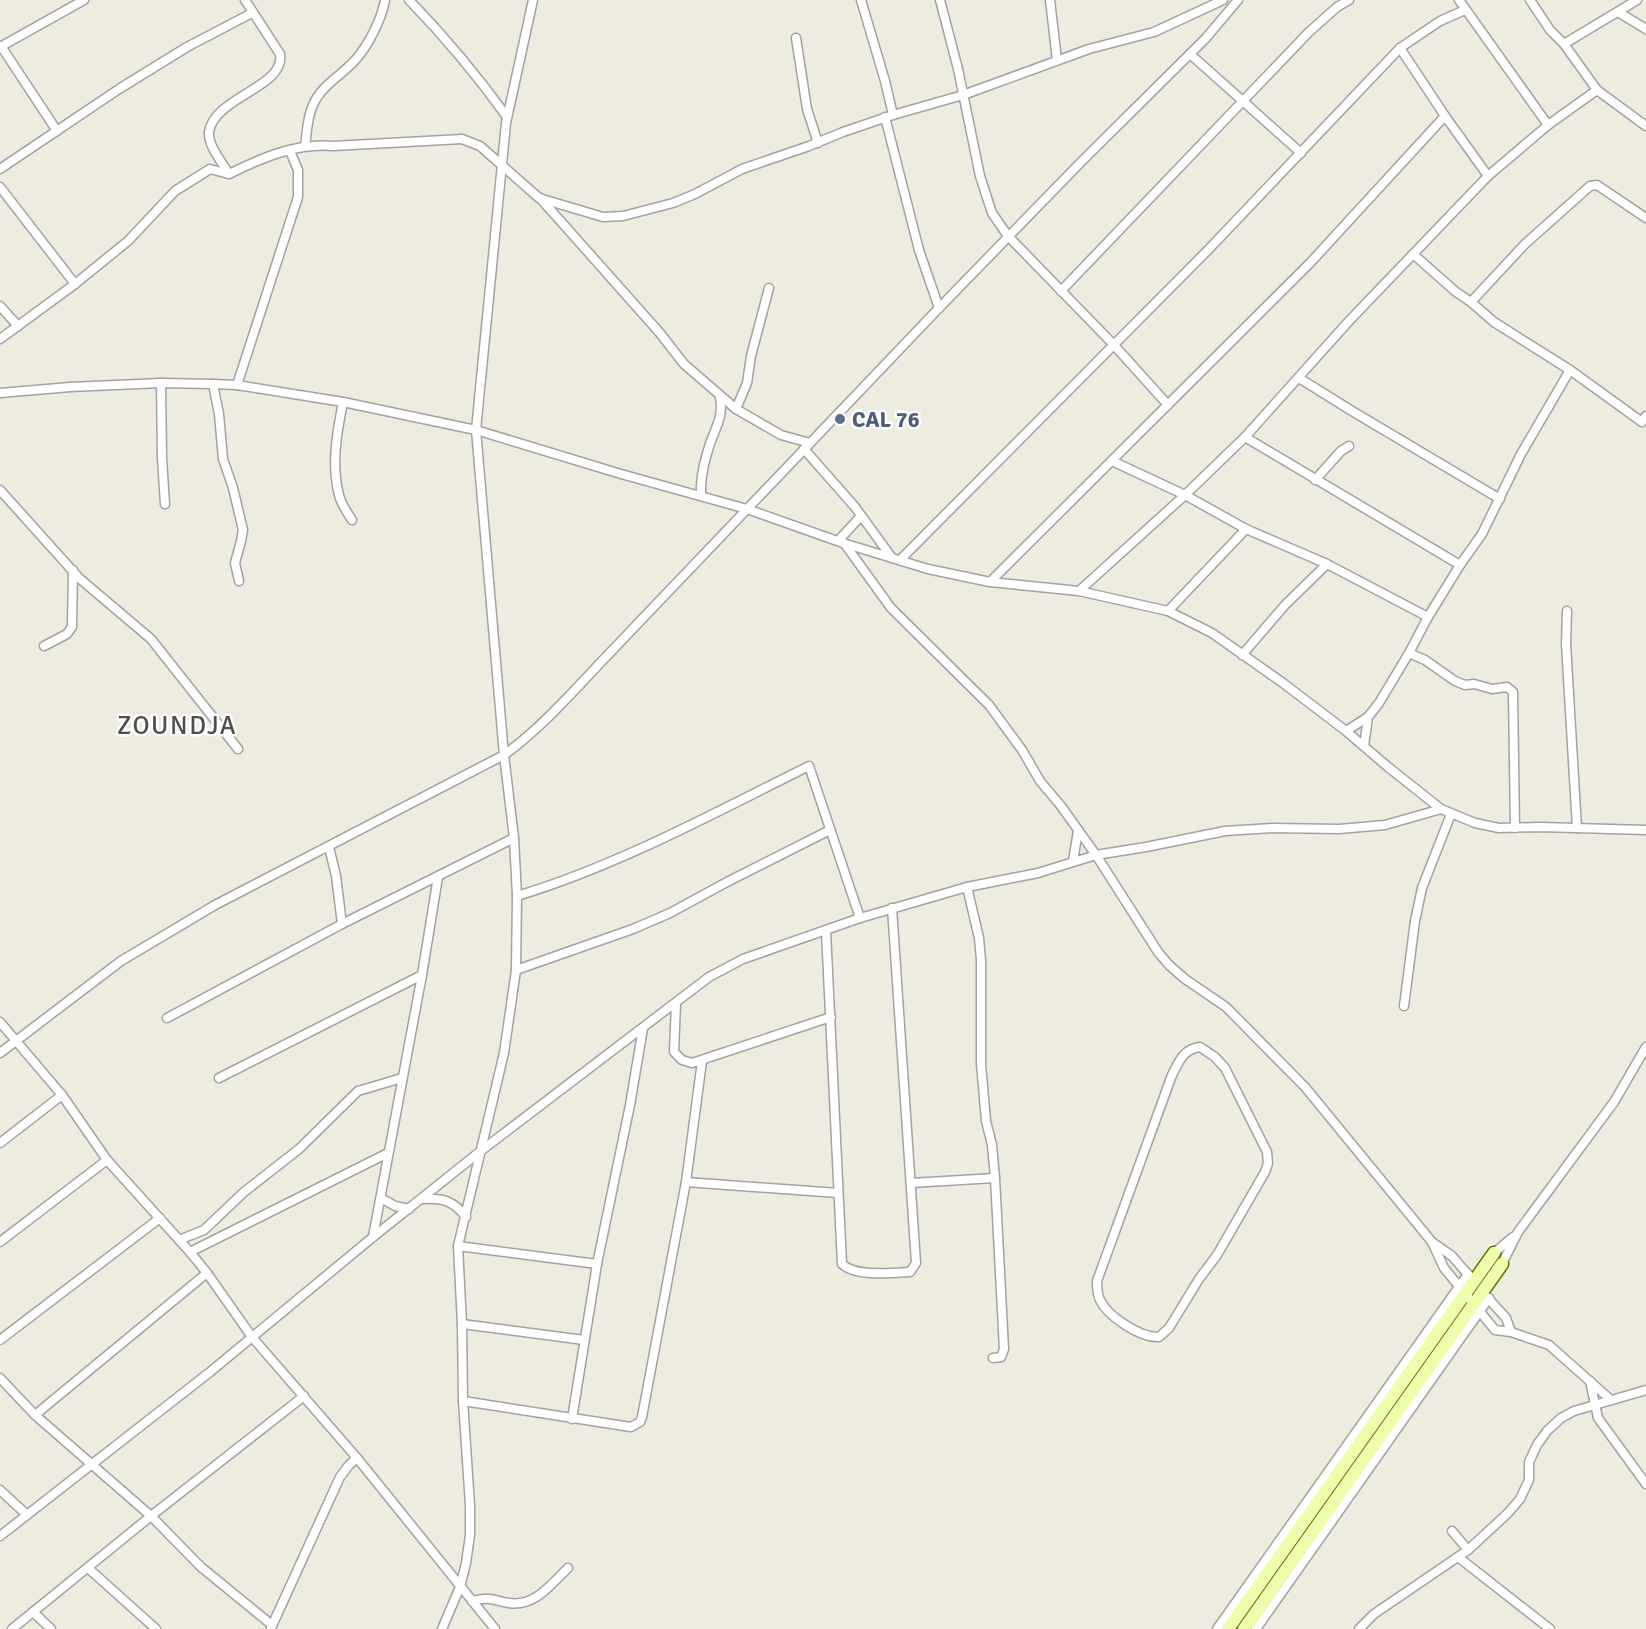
<svg xmlns="http://www.w3.org/2000/svg" width="1646" height="1629" viewBox="0 0 1646 1629" font-family="Signika,sans-serif">
  <rect width="100%" height="100%" fill="#eeebdf"/>
  <g fill="none" stroke-linecap="round" stroke-linejoin="round">
    <defs>
      <g id="street">
        <path d="M 409,0 C 446,38 476,74 507,117"/>
        <path d="M 861,0 L 885,81 L 893,115"/>
        <path d="M 940,0 L 958,69 L 980,176 L 992,213 L 1008,236 L 1113,344 L 1168,405"/>
        <path d="M 1050,0 L 1057,60"/>
        <path d="M 1459,0 L 1548,125"/>
        <path d="M 1530,0 L 1550,30 L 1564,44 L 1597,90 L 1646,126"/>
        <path d="M 1618,12 L 1646,29"/>
        <path d="M 796,38 L 807,109 L 818,143"/>
        <path d="M 1564,44 L 1637,0"/>
        <path d="M 1,46 L 57,131"/>
        <path d="M 0,47 L 84,0"/>
        <path d="M 1400,48 L 1445,116 L 1488,176"/>
        <path d="M 1190,54 L 1301,153"/>
        <path d="M 885,117 L 919,250 L 939,308"/>
        <path d="M 305,146 C 307,133 307,117 313,105 C 321,85 344,74 357,58 C 369,44 382,18 385,0"/>
        <path d="M 0,169 L 119,89 L 187,47 L 252,13"/>
        <path d="M 229,174 C 222,162 208,146 209,132 C 214,97 286,87 280,54 L 245,0"/>
        <path d="M 0,187 L 75,284"/>
        <path d="M 540,198 L 659,332 L 684,364 L 736,409 L 781,435 L 810,443"/>
        <path d="M 1413,254 L 1456,292 L 1471,302 L 1494,322 L 1570,370 L 1642,422 L 1646,416"/>
        <path d="M 1061,291 L 1309,32 L 1337,7 L 1349,0"/>
        <path d="M 1471,302 L 1525,244 L 1590,186 L 1597,185 L 1646,218"/>
        <path d="M 0,306 L 18,326"/>
        <path d="M 0,339 L 75,284 L 128,241 L 175,191 L 210,169 L 229,174 C 261,158 296,143 333,146 L 462,139 L 480,146 L 539,198 L 603,217 L 623,216 L 673,203 L 695,194 L 742,169 L 809,146 L 843,132 L 893,115 L 963,95 L 1089,49 L 1154,32 L 1223,0"/>
        <path d="M 1299,378 L 1352,411 L 1500,499"/>
        <path d="M 161,383 L 162,458 L 165,504"/>
        <path d="M 213,384 L 219,414 L 223,459 L 233,488 L 243,530 L 241,541 L 235,563 L 239,581"/>
        <path d="M 237,385 L 298,197 L 298,170 L 290,151"/>
        <path d="M 0,393 L 70,387 L 161,383 L 213,384 L 237,385 L 343,402 L 476,430 L 621,474 L 747,509 L 843,543 L 928,569 L 990,582 L 1079,591 L 1168,611 L 1212,633 L 1283,683 L 1346,731 L 1388,767 L 1441,809 L 1475,823 L 1499,828 L 1540,827 L 1646,830"/>
        <path d="M 343,402 C 337,432 331,464 339,495 C 341,504 347,512 352,520"/>
        <path d="M 736,409 L 747,383 L 751,356 L 769,288"/>
        <path d="M 1245,437 L 1460,565"/>
        <path d="M 804,449 L 855,507 L 892,558"/>
        <path d="M 1112,461 L 1185,495 L 1246,529 L 1327,564 L 1428,617"/>
        <path d="M 1315,480 L 1341,451 L 1349,446"/>
        <path d="M 0,490 L 79,578 L 151,639 L 238,749"/>
        <path d="M 701,496 C 700,480 703,466 708,450 C 714,429 724,419 720,397"/>
        <path d="M 838,541 L 861,516"/>
        <path d="M 844,543 L 891,608 L 989,705 L 1022,750 L 1040,781 L 1061,806 L 1096,855 L 1158,952 L 1169,965 L 1185,979 L 1226,1007 L 1305,1087 L 1432,1242 L 1444,1268 L 1495,1330 L 1511,1332 L 1549,1345 L 1611,1400"/>
        <path d="M 900,560 L 1208,250 L 1400,48 L 1440,21 L 1465,10"/>
        <path d="M 990,582 L 1310,263 L 1445,116"/>
        <path d="M 1079,591 L 1185,495 L 1245,437 L 1349,321 L 1488,176 L 1548,125 L 1597,90"/>
        <path d="M 1168,611 L 1246,529"/>
        <path d="M 1567,611 L 1566,644 L 1577,828"/>
        <path d="M 44,646 L 67,634 L 72,627 L 73,570"/>
        <path d="M 1409,653 L 1425,660 L 1455,681 L 1465,685 L 1474,684 L 1492,689 L 1507,687 L 1513,692 L 1515,828"/>
        <path d="M 1242,655 L 1285,605 L 1327,564"/>
        <path d="M 1346,731 L 1368,717"/>
        <path d="M 1364,746 L 1368,717 L 1379,703 L 1409,653 L 1428,617 L 1460,565 L 1482,534 L 1521,454 L 1570,370"/>
        <path d="M 329,847 L 336,876 L 342,924"/>
        <path d="M 1073,861 L 1078,831"/>
        <path d="M 967,887 L 979,938 L 981,960 L 981,1064 L 986,1121 L 992,1145 L 995,1178 L 1004,1349 L 1001,1357 L 993,1358"/>
        <path d="M 517,896 C 617,866 716,812 809,766 L 860,918"/>
        <path d="M 826,931 L 842,1264 C 855,1277 893,1273 910,1272 L 916,1263 L 892,908"/>
        <path d="M 516,970 L 633,929 L 670,913 L 727,882 L 830,830"/>
        <path d="M 676,1003 L 674,1052 L 682,1060 L 692,1063 L 831,1017"/>
        <path d="M 1404,1006 L 1415,921 L 1422,888 L 1451,814"/>
        <path d="M 167,1018 L 342,924 L 514,838"/>
        <path d="M 0,1022 L 62,1095 L 107,1160 L 190,1252 L 207,1273 L 252,1337 L 357,1458 L 495,1629"/>
        <path d="M 1200,1047 L 1215,1057 L 1225,1068 L 1267,1152 L 1268,1163 L 1265,1172 L 1217,1255 L 1199,1279 L 1169,1328 L 1159,1337 C 1141,1338 1108,1317 1100,1300 C 1097,1294 1097,1287 1097,1281 L 1172,1075 C 1179,1062 1183,1049 1200,1047 Z"/>
        <path d="M 0,1053 L 121,961 L 215,905 L 504,755 C 542,727 571,694 603,660 L 939,308 L 1082,161 L 1206,38 L 1238,0"/>
        <path d="M 219,1078 L 422,975"/>
        <path d="M 0,1143 L 62,1095"/>
        <path d="M 686,1182 L 838,1193"/>
        <path d="M 911,1183 L 995,1178"/>
        <path d="M 381,1198 L 395,1206 L 409,1209"/>
        <path d="M 422,1199 C 442,1198 453,1200 466,1217"/>
        <path d="M 373,1237 L 422,975 L 438,877"/>
        <path d="M 179,1240 L 204,1230 L 244,1192 L 299,1149 L 358,1091 L 402,1078"/>
        <path d="M 0,1242 L 107,1160"/>
        <path d="M 1432,1242 L 1452,1256 L 1471,1278"/>
        <path d="M 458,1246 L 597,1264"/>
        <path d="M 190,1252 L 388,1153"/>
        <path d="M 1494,1253 L 1513,1237"/>
        <path d="M 1502,1264 L 1518,1232 L 1614,1102 L 1646,1047"/>
        <path d="M 1487,1297 L 1506,1318 L 1511,1332"/>
        <path d="M 462,1324 L 584,1340"/>
        <path d="M 0,1340 L 160,1218"/>
        <path d="M 0,1378 L 35,1415 L 151,1516 L 201,1567 L 272,1625"/>
        <path d="M 1590,1381 L 1598,1418 L 1646,1484"/>
        <path d="M 463,1401 L 631,1427 L 640,1422 L 642,1417 L 686,1182 L 702,1061"/>
        <path d="M 35,1415 L 207,1273"/>
        <path d="M 572,1419 L 597,1264 L 630,1105 L 643,1028"/>
        <path d="M 0,1490 L 27,1515"/>
        <path d="M 1452,1531 L 1468,1550"/>
        <path d="M 0,1536 L 210,1372 L 373,1237 L 482,1150 L 709,977 L 743,959 L 860,918 L 967,887 L 1038,873 L 1096,855 L 1146,847 L 1225,831 L 1272,828 L 1339,829 L 1385,825 L 1441,809"/>
        <path d="M 1458,1557 L 1550,1629"/>
        <path d="M 88,1568 L 156,1629"/>
        <path d="M 472,1601 C 490,1596 492,1600 509,1603 C 535,1607 551,1584 568,1568"/>
        <path d="M 33,1612 L 51,1629"/>
        <path d="M 271,1628 L 340,1477 L 349,1465 L 357,1458"/>
        <path d="M 12,1629 L 151,1516 L 304,1396"/>
        <path d="M 442,1629 L 460,1587 L 466,1563 L 470,1535 L 470,1505 L 463,1401 L 462,1324 L 458,1246 L 504,1053 L 516,970 L 517,896 L 514,838 L 504,755 L 476,430 L 506,123 L 533,0"/>
        <path d="M 1217,1629 L 1468,1274"/>
        <path d="M 1256,1629 L 1489,1298"/>
        <path d="M 1359,1629 L 1374,1614 L 1468,1550 L 1508,1513 L 1520,1499 L 1529,1480 L 1529,1462 L 1537,1445 L 1547,1431 L 1561,1418 L 1574,1411 L 1646,1390"/>
      </g>
      <g id="secondary">
        <path d="M 1228,1629 L 1494,1253"/>
        <path d="M 1244,1629 L 1502,1264"/>
      </g>
    </defs>
    <use href="#street" stroke="#a2a2a2" stroke-width="11"/>
    <use href="#secondary" stroke="#567400" stroke-width="15"/>
    <use href="#street" stroke="#fff" stroke-width="8"/>
    <use href="#secondary" stroke="#eefead" stroke-width="12"/>
  </g>
  <circle fill="#5c6f8a" stroke="#fff" stroke-width="2" cx="840" cy="419" r="6"/>
  <g text-anchor="middle" dominant-baseline="central" stroke-width="5" stroke-linejoin="round" paint-order="stroke">
    <g font-size="22" font-weight="bold" fill="#4e5e75" stroke="#fff" text-anchor="start">
      <text x="852" y="419">CAL 76</text>
    </g>
    <g font-size="26" letter-spacing="1.5" fill="#4e4e4e" stroke="#fff">
      <text x="177" y="726">ZOUNDJA</text>
    </g>
  </g>
</svg>
